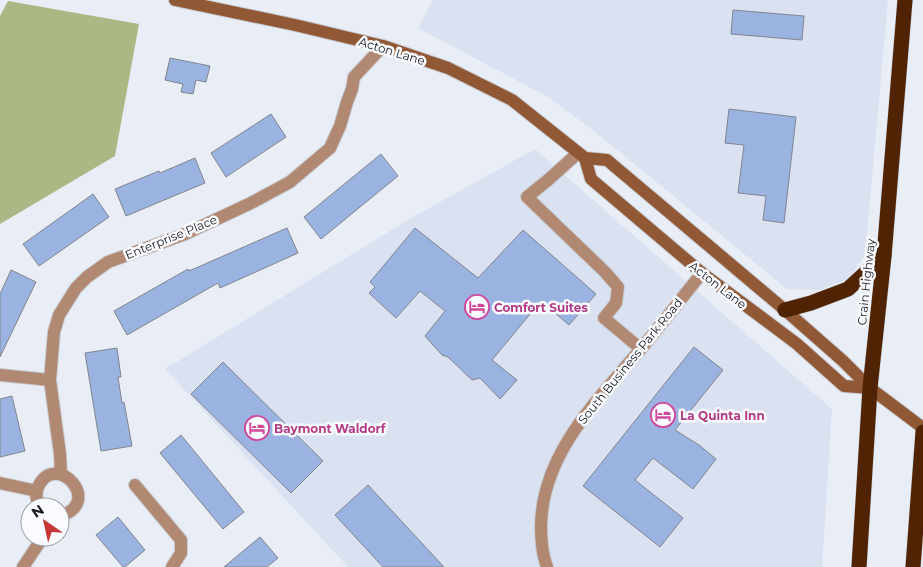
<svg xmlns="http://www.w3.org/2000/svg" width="923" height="567" viewBox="0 0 923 567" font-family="Montserrat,sans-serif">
  <rect width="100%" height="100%" fill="#e9eef6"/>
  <g fill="#dae2f1">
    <path d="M 433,0 L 888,0 L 865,255 L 847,280 L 818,290 L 787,289 L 594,131 L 548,97 L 418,28 Z"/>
    <path d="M 535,149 L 832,409 L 822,567 L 348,567 L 165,369 L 411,218 Z"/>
  </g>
  <path fill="#aab885" d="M 8,1 L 139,24 L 115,156 L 0,224 L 0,16 Z"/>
  <g fill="#9bb3e1" stroke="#81858c">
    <path d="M 733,10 L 804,16 L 802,40 L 731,34 Z"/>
    <path d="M 170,58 L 210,66 L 206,82 L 196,80 L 193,94 L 181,92 L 183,84 L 165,80 Z"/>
    <path d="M 729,109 L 796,117 L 784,223 L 763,220 L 766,196 L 738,193 L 744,145 L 725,143 Z"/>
    <path d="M 271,114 L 286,137 L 226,177 L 211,153 Z"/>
    <path d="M 381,154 L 398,176 L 321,239 L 304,217 Z"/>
    <path d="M 195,158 L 205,183 L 126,216 L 115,189 L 159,171 L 160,173 Z"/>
    <path d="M 93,194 L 109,217 L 39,266 L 23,244 Z"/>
    <path d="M 287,228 L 298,253 L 220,288 L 218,283 L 127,335 L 114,311 L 188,269 L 189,271 Z"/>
    <path d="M 415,228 L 478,278 L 523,230 L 596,294 L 569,325 L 541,301 L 492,360 L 517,380 L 500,399 L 480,378 L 472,380 L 448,357 L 442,355 L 425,336 L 445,311 L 420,291 L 396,318 L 369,293 L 375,287 L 370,282 Z"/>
    <path d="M 11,270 L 36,282 L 0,357 L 0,294 Z"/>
    <path d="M 694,347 L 723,370 L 675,430 L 699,445 L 716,459 L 693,489 L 653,458 L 635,480 L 683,518 L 660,547 L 583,486 Z"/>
    <path d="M 117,348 L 121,377 L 118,377 L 122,403 L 124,402 L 132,446 L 101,451 L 85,353 Z"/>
    <path d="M 223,362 L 323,461 L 291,493 L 191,394 Z"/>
    <path d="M 12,396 L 25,451 L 0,457 L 0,399 Z"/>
    <path d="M 181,435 L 244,512 L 223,529 L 160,453 Z"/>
    <path d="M 368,485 L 444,567 L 383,567 L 335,515 Z"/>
    <path d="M 118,517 L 145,550 L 125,567 L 123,567 L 96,535 Z"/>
    <path d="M 260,537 L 278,558 L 267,567 L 224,567 Z"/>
  </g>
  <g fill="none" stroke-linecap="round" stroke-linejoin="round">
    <defs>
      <g id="street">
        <path d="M 578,153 L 548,180 L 527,197 L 605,272 L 618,287 L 616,303 L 604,318 L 641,349"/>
        <path d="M 0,375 L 50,380"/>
        <path d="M 61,474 L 60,454 L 50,380 L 54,332 L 59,315 L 76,288 L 87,277 L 108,262 L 185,234 L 251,203 L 290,182 L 330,148 L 340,126 L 347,102 L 352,89 L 354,77 L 383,46"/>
        <path d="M 0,483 L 37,491"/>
        <path d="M 135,485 L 181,540 L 181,553 L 172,567"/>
        <path d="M 40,507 C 36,500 35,492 39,485 C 57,451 104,503 60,516"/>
        <path d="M 23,567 L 43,537"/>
        <path d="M 547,567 C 542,554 541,540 541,526 C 542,454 596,402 640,350 C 661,325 681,299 702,273"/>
      </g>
      <g id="secondary">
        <path d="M 175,0 L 295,25 L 383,46 L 448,68 L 512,100 L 585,158 L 607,160 L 785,310 L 843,361 L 870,388 L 923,428"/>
        <path d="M 585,158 L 591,179 L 702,273 L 797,344 L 844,386 L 870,388"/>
      </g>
      <g id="highway">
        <path d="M 785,310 L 811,303 L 848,289 L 884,256"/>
        <path d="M 859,567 L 870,388 L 884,256 L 905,0"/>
        <path d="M 913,567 L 923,432"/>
      </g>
    </defs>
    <use href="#street" stroke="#c8ccd3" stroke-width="14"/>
    <use href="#secondary" stroke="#c8ccd3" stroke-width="14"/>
    <use href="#highway" stroke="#c8ccd3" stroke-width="16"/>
    <use href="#street" stroke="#b18973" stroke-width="12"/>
    <use href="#secondary" stroke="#915836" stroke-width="12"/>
    <use href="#highway" stroke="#502304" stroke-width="15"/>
  </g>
  <defs>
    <symbol id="hotel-ring" viewBox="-11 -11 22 22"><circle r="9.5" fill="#f9fbfe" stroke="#d1479c" stroke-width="1.5"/><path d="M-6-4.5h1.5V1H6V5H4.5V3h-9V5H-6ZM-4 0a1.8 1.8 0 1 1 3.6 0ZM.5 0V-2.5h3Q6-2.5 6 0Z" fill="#d1479c"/></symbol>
  </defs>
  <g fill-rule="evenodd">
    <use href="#hotel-ring" x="463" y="293" width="28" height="28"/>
    <use href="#hotel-ring" x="649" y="401" width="28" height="28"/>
    <use href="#hotel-ring" x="243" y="414" width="28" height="28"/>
  </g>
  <g text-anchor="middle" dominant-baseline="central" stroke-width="5" stroke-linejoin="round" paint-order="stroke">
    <g font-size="12" fill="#18191c" stroke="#f9fbfe">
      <text transform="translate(392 51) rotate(17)">Acton Lane</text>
      <text transform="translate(171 237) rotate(-22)">Enterprise Place</text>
      <text transform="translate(866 282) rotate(-84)">Crain Highway</text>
      <text transform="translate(718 285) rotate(38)">Acton Lane</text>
      <text transform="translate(630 361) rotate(-51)">South Business Park Road</text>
    </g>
    <g font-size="12" font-weight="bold" fill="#b23c85" stroke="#f9fbfe" text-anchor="start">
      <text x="494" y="307">Comfort Suites</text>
      <text x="680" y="415">La Quinta Inn</text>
      <text x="274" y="428">Baymont Waldorf</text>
    </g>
  </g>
  <g transform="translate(45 522) rotate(326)"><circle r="24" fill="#f9fbfe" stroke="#9fa1a4"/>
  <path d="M0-4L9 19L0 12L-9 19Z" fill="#c63737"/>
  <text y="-8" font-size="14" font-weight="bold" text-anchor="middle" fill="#18191c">N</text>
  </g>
</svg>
